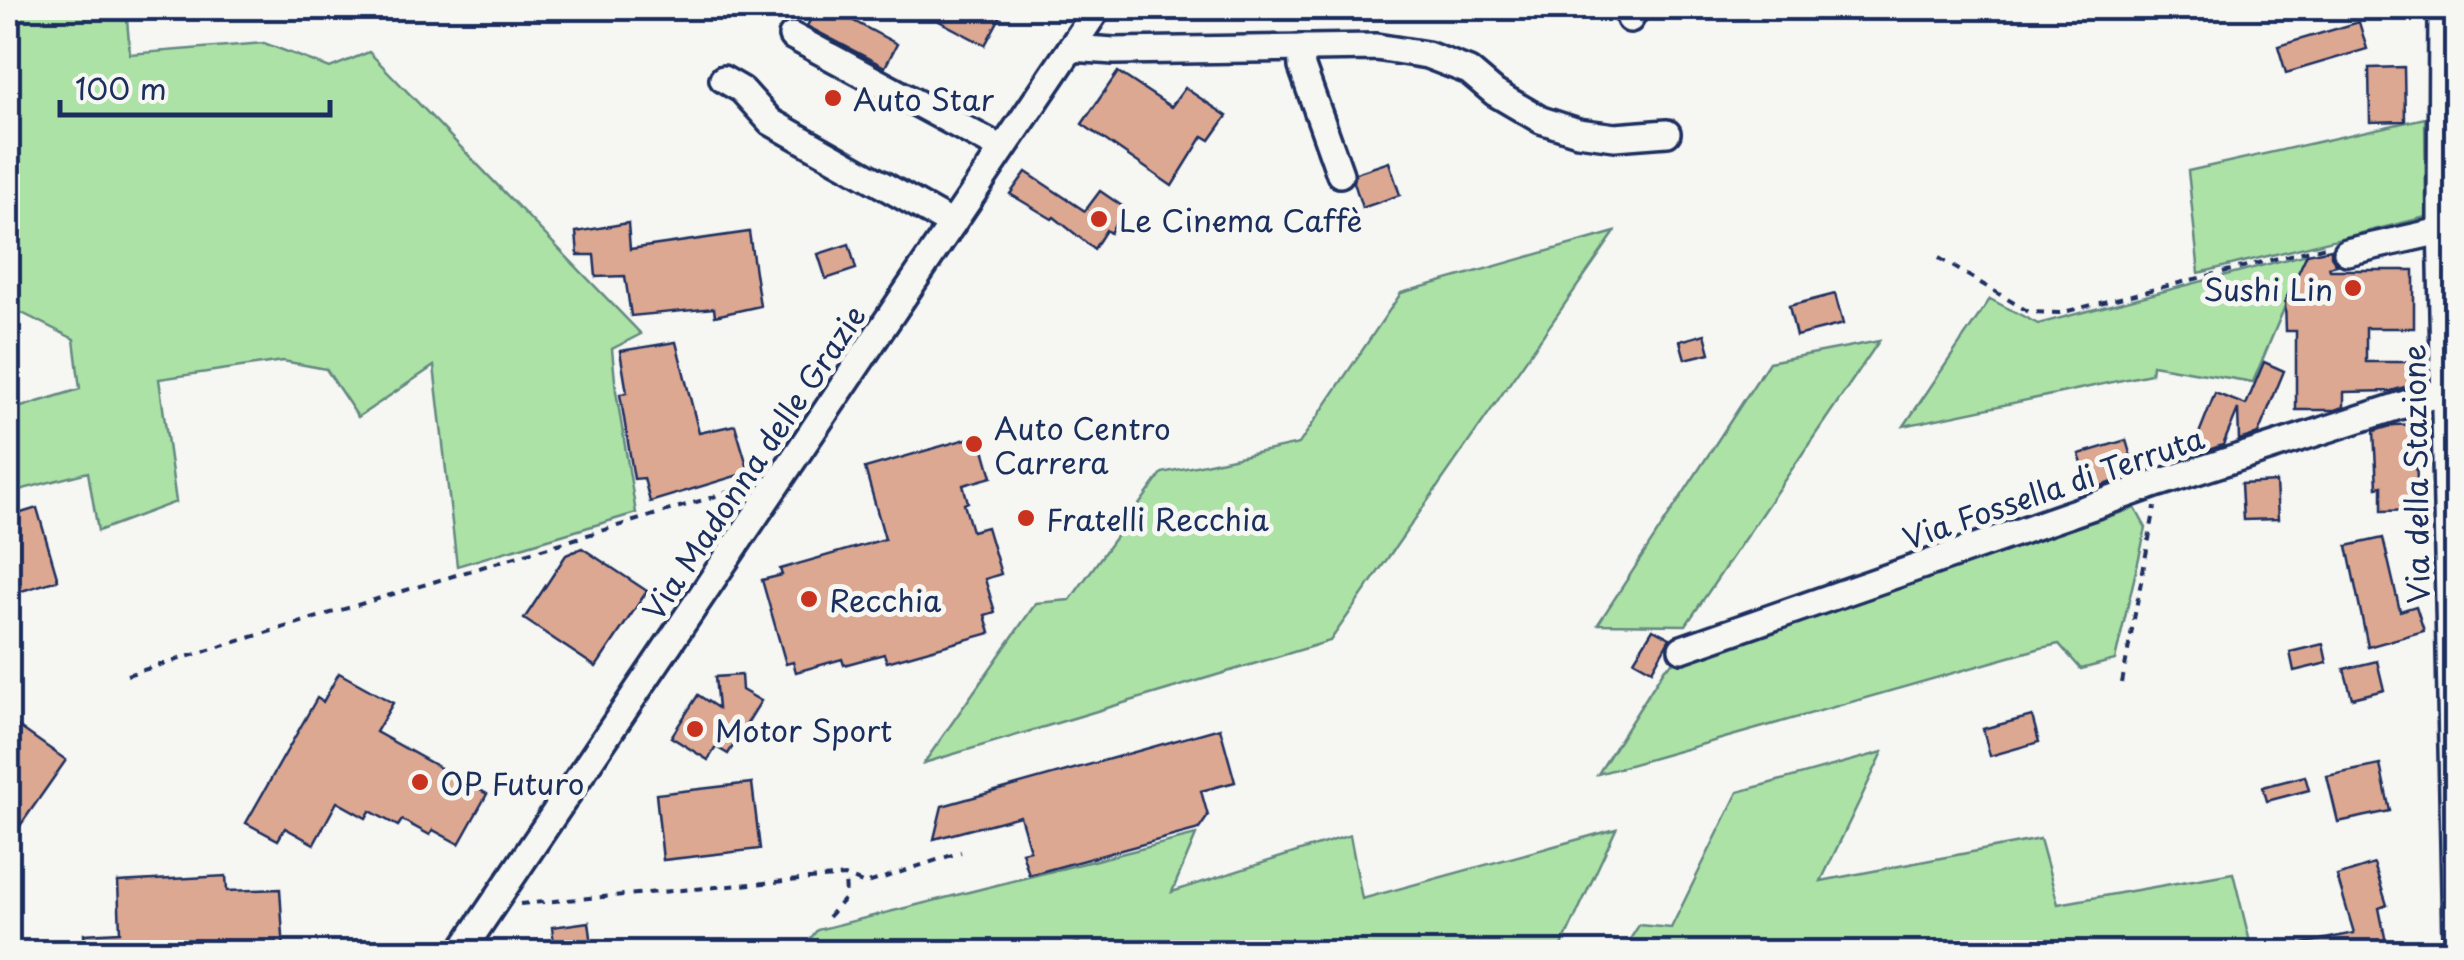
<svg xmlns="http://www.w3.org/2000/svg" width="2464" height="960" viewBox="0 0 2464 960" font-family="'Playpen Sans',sans-serif">
  <rect width="100%" height="100%" fill="#f6f6f2"/>
  <filter id="ink" filterUnits="userSpaceOnUse"><feTurbulence type="fractalNoise" baseFrequency=".01" numOctaves="2"/><feDisplacementMap in="SourceGraphic" scale="20" xChannelSelector="R" yChannelSelector="G"/><feConvolveMatrix kernelMatrix="1 2 1 2 8 2 1 2 1" color-interpolation-filters="sRGB"/></filter>
  <g filter="url(#ink)">
    <g fill="#ace2a5" stroke="#648882" stroke-width="2.5">
      <path d="M 8,8 L 126,8 L 130,54 L 264,43 L 330,68 L 369,52 L 641,334 L 612,349 L 616,391 L 636,513 L 457,566 L 434,366 L 358,417 L 326,369 L 283,361 L 159,379 L 176,502 L 98,531 L 88,472 L 8,493 L 8,411 L 80,389 L 74,339 L 8,306 Z"/>
      <path d="M 2425,118 L 2426,217 L 2199,273 L 2188,171 Z"/>
      <path d="M 1615,232 L 1330,641 L 924,763 L 1036,603 L 1070,600 L 1162,473 L 1299,444 L 1401,293 Z"/>
      <path d="M 2307,254 L 2253,382 L 2152,365 L 2151,374 L 1904,426 L 1990,299 L 2038,324 Z"/>
      <path d="M 1879,341 L 1686,625 L 1598,624 L 1769,362 Z"/>
      <path d="M 2135,508 L 2146,528 L 2115,660 L 2081,669 L 2059,644 L 2041,648 L 1598,774 L 1665,668 L 1683,656 Z"/>
      <path d="M 1883,752 L 1821,881 L 2040,839 L 2058,904 L 2233,873 L 2250,942 L 2205,952 L 1622,952 L 1639,925 L 1671,928 L 1738,792 Z"/>
      <path d="M 1616,829 L 1559,952 L 1081,952 L 1079,943 L 1031,952 L 800,952 L 817,930 L 1196,835 L 1172,892 L 1350,835 L 1362,899 Z"/>
    </g>
    <g fill="#dda892" stroke="#1b2f5e" stroke-width="2.5">
      <path d="M 817,8 L 829,8 L 897,44 L 885,67 L 807,26 Z"/>
      <path d="M 914,8 L 1005,8 L 985,45 Z"/>
      <path d="M 2359,22 L 2367,49 L 2286,73 L 2278,46 Z"/>
      <path d="M 2404,67 L 2405,121 L 2370,122 L 2369,68 Z"/>
      <path d="M 1118,72 L 1171,107 L 1185,88 L 1227,116 L 1210,140 L 1203,136 L 1172,186 L 1082,124 Z"/>
      <path d="M 1389,162 L 1400,195 L 1362,208 L 1354,182 L 1356,173 Z"/>
      <path d="M 1026,172 L 1085,211 L 1100,191 L 1125,208 L 1110,233 L 1106,230 L 1094,249 L 1054,217 L 1052,219 L 1010,194 Z"/>
      <path d="M 628,223 L 630,249 L 749,232 L 760,306 L 715,316 L 714,308 L 631,316 L 625,276 L 596,277 L 594,255 L 578,255 L 576,232 Z"/>
      <path d="M 849,244 L 856,269 L 826,279 L 818,254 Z"/>
      <path d="M 2331,249 L 2331,256 L 2337,265 L 2329,267 L 2330,270 L 2414,270 L 2414,328 L 2366,328 L 2366,362 L 2415,362 L 2415,384 L 2391,391 L 2344,392 L 2344,407 L 2335,410 L 2296,410 L 2296,331 L 2286,331 L 2285,301 L 2307,254 Z"/>
      <path d="M 1835,294 L 1843,324 L 1796,336 L 1789,306 Z"/>
      <path d="M 1705,334 L 1710,353 L 1685,359 L 1680,341 Z"/>
      <path d="M 676,342 L 699,433 L 735,425 L 749,472 L 650,502 L 644,478 L 634,479 L 620,394 L 627,393 L 620,351 Z"/>
      <path d="M 2264,362 L 2284,371 L 2258,434 L 2239,440 L 2238,409 L 2223,445 L 2206,451 L 2194,446 L 2215,393 L 2246,405 Z"/>
      <path d="M 2419,424 L 2421,455 L 2416,455 L 2418,510 L 2382,511 L 2382,486 L 2377,487 L 2374,431 L 2394,425 Z"/>
      <path d="M 980,435 L 992,477 L 963,485 L 968,502 L 964,504 L 972,531 L 987,527 L 1001,574 L 985,579 L 995,612 L 985,615 L 990,633 L 887,662 L 884,654 L 844,665 L 842,659 L 796,672 L 793,662 L 786,664 L 762,580 L 782,575 L 780,569 L 885,539 L 865,468 Z"/>
      <path d="M 2126,440 L 2136,474 L 2090,490 L 2079,454 Z"/>
      <path d="M 2276,482 L 2278,519 L 2243,520 L 2241,484 Z"/>
      <path d="M 37,508 L 58,580 L 8,595 L 8,517 Z"/>
      <path d="M 2383,538 L 2400,611 L 2416,606 L 2424,631 L 2368,647 L 2347,546 Z"/>
      <path d="M 582,548 L 647,591 L 596,667 L 524,619 L 566,555 Z"/>
      <path d="M 1653,629 L 1670,638 L 1652,670 L 1634,660 Z"/>
      <path d="M 2323,644 L 2327,663 L 2294,671 L 2290,652 Z"/>
      <path d="M 2377,661 L 2384,690 L 2352,698 L 2344,669 Z"/>
      <path d="M 339,673 L 393,703 L 376,732 L 487,794 L 459,844 L 433,830 L 430,835 L 402,820 L 398,826 L 370,811 L 366,818 L 337,802 L 314,844 L 285,828 L 278,840 L 246,823 L 317,698 L 323,702 Z"/>
      <path d="M 741,675 L 742,690 L 761,701 L 728,754 L 716,747 L 708,760 L 671,737 L 698,695 L 718,708 L 715,677 Z"/>
      <path d="M 2032,716 L 2039,742 L 1990,756 L 1983,729 Z"/>
      <path d="M 8,719 L 66,760 L 8,843 Z"/>
      <path d="M 1220,728 L 1235,782 L 1201,791 L 1208,816 L 1199,829 L 1029,875 L 1022,852 L 1030,850 L 1020,816 L 934,839 L 942,806 Z"/>
      <path d="M 2380,765 L 2390,811 L 2338,822 L 2327,776 Z"/>
      <path d="M 2305,776 L 2309,790 L 2267,801 L 2263,787 Z"/>
      <path d="M 752,783 L 760,849 L 663,860 L 656,794 Z"/>
      <path d="M 2374,864 L 2387,905 L 2379,908 L 2388,952 L 2293,952 L 2292,946 L 2354,933 L 2337,876 Z"/>
      <path d="M 226,876 L 227,891 L 280,889 L 284,952 L 85,952 L 84,934 L 120,932 L 118,882 Z"/>
      <path d="M 589,922 L 593,952 L 555,952 L 552,927 Z"/>
    </g>
    <g fill="none" stroke-linecap="round" stroke-linejoin="round">
      <defs>
        <g id="minor">
          <path d="M 2442,8 L 2441,217 L 2456,939"/>
          <path d="M 1630,19 L 1636,8"/>
          <path d="M 792,36 L 1002,149"/>
          <path d="M 1071,48 L 1114,51 L 1376,47 L 1427,55 L 1469,71 L 1495,93 L 1541,120 L 1578,132 L 1615,137 L 1667,133"/>
          <path d="M 1301,48 L 1302,67 L 1340,174"/>
          <path d="M 723,79 L 742,90 L 771,122 L 952,224"/>
          <path d="M 2347,252 L 2441,231"/>
          <path d="M 1682,649 L 2159,483 L 2446,391"/>
          <path d="M 461,952 L 1098,8"/>
        </g>
      </defs>
      <use href="#minor" stroke="#1b2f5e" stroke-width="32"/>
      <g stroke="#1b2f5e" stroke-width="4" stroke-dasharray="8 8" stroke-linecap="butt">
        <path d="M 1939,258 L 2029,312 L 2060,313 L 2330,245"/>
        <path d="M 127,675 L 749,486"/>
        <path d="M 2122,683 L 2155,507"/>
        <path d="M 520,904 L 845,876 L 865,884 L 961,852"/>
        <path d="M 828,917 L 846,897 L 845,876"/>
      </g>
      <use href="#minor" stroke="#f6f6f2" stroke-width="25"/>
    </g>
  </g>
  <g fill="#c8321e" stroke="#f6f6f2" stroke-width="4">
    <circle cx="833" cy="98" r="10"/>
    <circle cx="1099" cy="219" r="10"/>
    <circle cx="2353" cy="288" r="10"/>
    <circle cx="974" cy="444" r="10"/>
    <circle cx="1026" cy="518" r="10"/>
    <circle cx="809" cy="599" r="10"/>
    <circle cx="695" cy="729" r="10"/>
    <circle cx="420" cy="782" r="10"/>
  </g>
  <g text-anchor="middle" dominant-baseline="central" stroke-width="10" stroke-linejoin="round" paint-order="stroke">
    <g font-size="30" fill="#1b2f5e" stroke="#f6f6f2" text-anchor="start">
      <text x="853" y="98">Auto Star</text>
      <text x="1119" y="219">Le Cinema Caffè</text>
      <text x="2333" y="288" text-anchor="end">Sushi Lin</text>
      <text x="994" y="427">Auto Centro<tspan x="994" dy="34">Carrera</tspan></text>
      <text x="1046" y="518">Fratelli Recchia</text>
      <text x="829" y="599">Recchia</text>
      <text x="715" y="729">Motor Sport</text>
      <text x="440" y="782">OP Futuro</text>
    </g>
    <g font-size="30" fill="#1b2f5e" stroke="#f6f6f2">
      <text transform="translate(753 462) rotate(-56)">Via Madonna delle Grazie</text>
      <text transform="translate(2415 474) rotate(-91)">Via della Stazione</text>
      <text transform="translate(2053 487) rotate(-19)">Via Fossella di Terruta</text>
    </g>
  </g>
  <rect width="2464" height="960" fill="none" stroke="#f6f6f2" stroke-width="40"/>
  <rect x="20" y="20" width="2424" height="920" fill="none" stroke="#1b2f5e" stroke-width="4" filter="url(#ink)"/>
  <path d="M60 100v15h270v-15" fill="none" stroke="#1b2f5e" stroke-width="5"/>
  <text x="75" y="100" font-size="30" fill="#1b2f5e" stroke="#f6f6f2" stroke-width="8" paint-order="stroke">100 m</text>
</svg>
